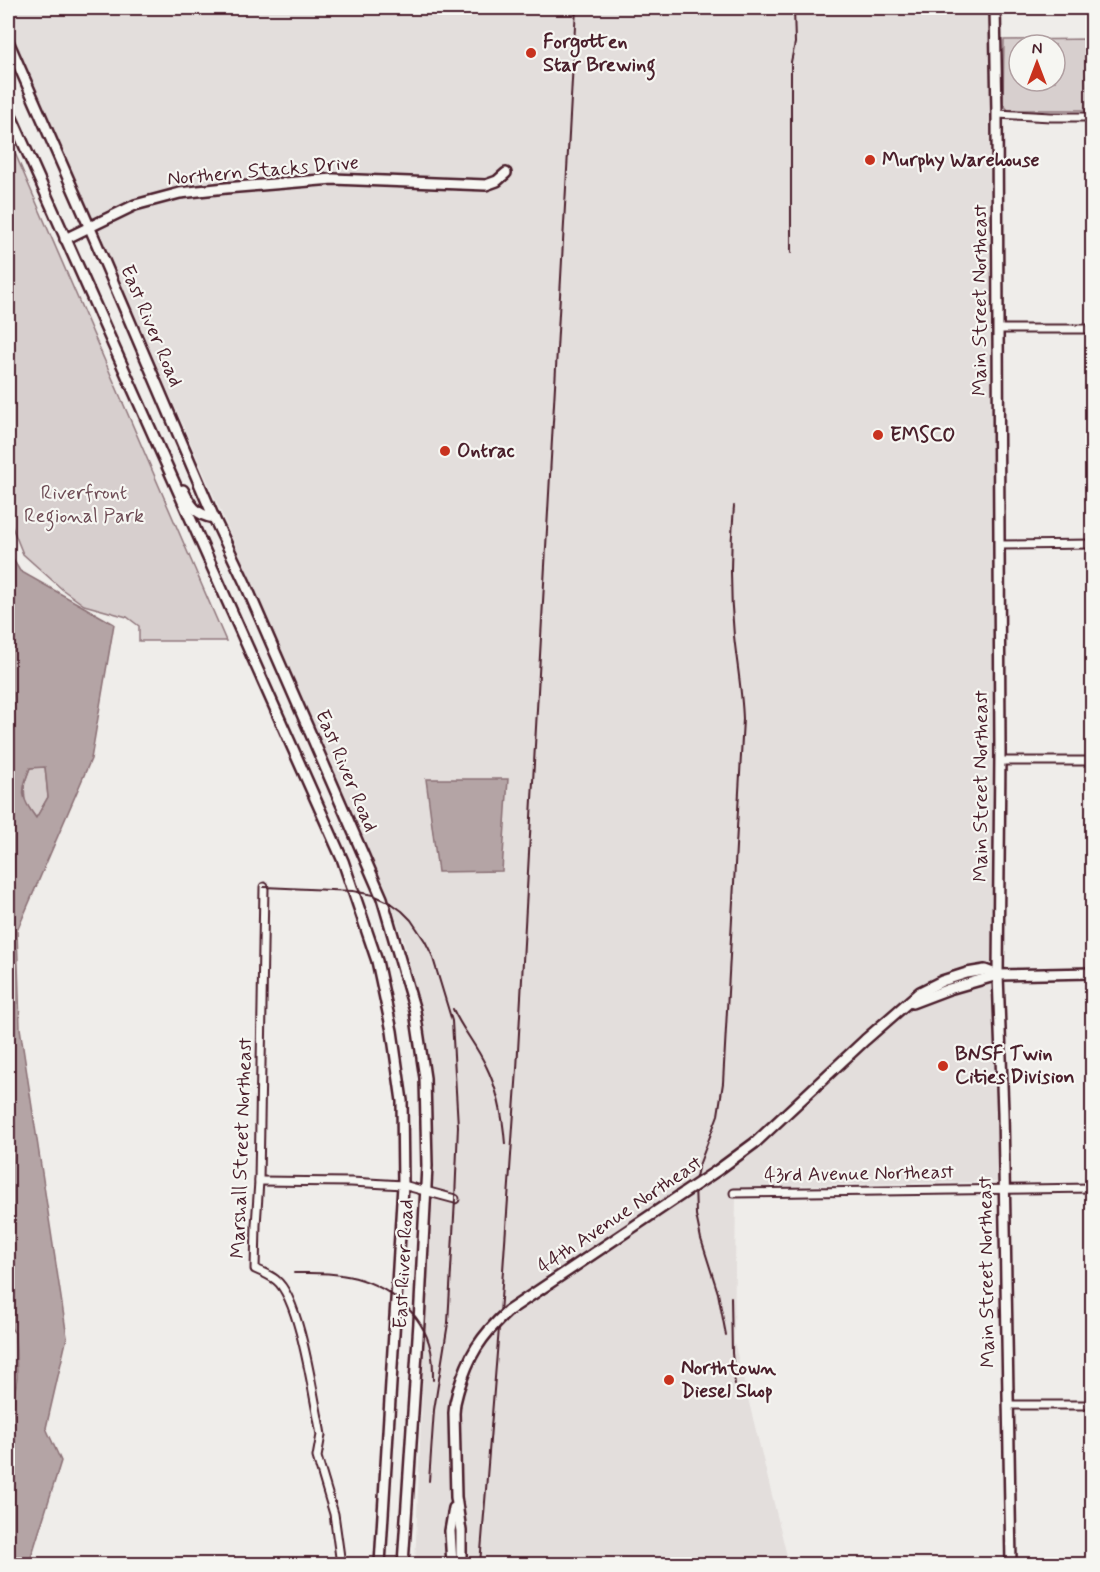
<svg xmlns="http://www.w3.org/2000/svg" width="1100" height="1572" viewBox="0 0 1100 1572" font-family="Mynerve,sans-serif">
  <rect width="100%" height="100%" fill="#efedea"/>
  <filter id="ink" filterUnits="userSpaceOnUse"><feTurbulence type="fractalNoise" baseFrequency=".0167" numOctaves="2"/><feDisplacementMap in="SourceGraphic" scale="12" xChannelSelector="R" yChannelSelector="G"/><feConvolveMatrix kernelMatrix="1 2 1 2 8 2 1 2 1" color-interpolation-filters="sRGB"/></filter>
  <g filter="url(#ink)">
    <path fill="#e3dedc" d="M 8,8 L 989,8 L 997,1182 L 799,1185 L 736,1195 L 734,1342 L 789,1564 L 415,1564 L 430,1204 L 431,1123 L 428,1059 L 404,942 L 387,892 L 8,25 Z"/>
    <g fill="#d7cfce" stroke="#90777c" stroke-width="1.5" fill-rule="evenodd">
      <path d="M 1092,39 L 1092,110 L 1008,110 L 1003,104 L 1004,40 ZM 1019,45 L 1055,45 L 1055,81 L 1019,81 Z"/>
      <path d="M 8,137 L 226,641 L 139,641 L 139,626 L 127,617 L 84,605 L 63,590 L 23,554 L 8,517 Z"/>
      <path d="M 45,766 L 48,797 L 36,818 L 25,802 L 24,784 L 30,768 Z"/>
    </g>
    <g fill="#b4a4a5" stroke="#8a6f74" stroke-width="1.5" fill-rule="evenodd">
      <path d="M 8,551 L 20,571 L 114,624 L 91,759 L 17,931 L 20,1028 L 67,1337 L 46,1428 L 61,1461 L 29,1564 L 8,1564 L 8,1481 L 13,1454 L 8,1440 L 17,1377 L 15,1333 L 8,1325 ZM 45,767 L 48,797 L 36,818 C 21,798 20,792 30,768 Z"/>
      <path d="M 426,779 L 508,779 L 502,871 L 438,872 Z"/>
    </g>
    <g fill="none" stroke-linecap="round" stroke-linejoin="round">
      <defs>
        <g id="minor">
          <path d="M 997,114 L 1051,117 L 1092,117"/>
          <path d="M 998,329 L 1092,329"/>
          <path d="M 999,545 L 1092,544"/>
          <path d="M 1000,761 L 1092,761"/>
          <path d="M 264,887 L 259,1181 L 256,1225 L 255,1269 C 262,1272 270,1275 276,1280 C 299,1298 312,1388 318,1418 L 321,1435 L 317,1457 L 334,1514 L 341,1564"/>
          <path d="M 259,1181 L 351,1182 L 403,1185 L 455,1199"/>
          <path d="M 734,1193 L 1092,1188"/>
          <path d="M 1008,1405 L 1092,1405"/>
        </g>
        <g id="tertiary">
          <path d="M 995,8 L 997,114 L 1000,753 L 998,975 L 1003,1112 L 1011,1564"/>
          <path d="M 8,41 L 96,242 L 214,518 L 245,583 L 382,898 L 415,1011 L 425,1078 L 427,1166 L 419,1322 L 403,1564"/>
          <path d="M 8,109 L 343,861 L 377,961 L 392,1031 L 402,1101 L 403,1185 L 380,1564"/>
          <path d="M 65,239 L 135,205 L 180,193 L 226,188 L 333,179 L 486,185 L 497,181 L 506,173"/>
          <path d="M 183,490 C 190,505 196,515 214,518"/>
          <path d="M 912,1003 L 949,989 L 998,975 L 1092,973"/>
          <path d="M 756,1142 L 865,1040 L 920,992 L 942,981 L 967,973 L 985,970 L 998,975"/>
          <path d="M 458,1391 L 455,1403 L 454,1413 L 456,1497 L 461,1531 L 461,1564"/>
          <path d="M 452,1564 L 450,1531 L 454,1508"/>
        </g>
      </defs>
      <use href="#minor" stroke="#4a1f2b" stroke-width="11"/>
      <use href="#tertiary" stroke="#4a1f2b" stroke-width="14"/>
      <use href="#minor" stroke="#f6f6f2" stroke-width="7"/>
      <use href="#tertiary" stroke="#f6f6f2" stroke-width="9"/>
      <g stroke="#4a1f2b" stroke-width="2">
        <path d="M 791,253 L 791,62 L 795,43 L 794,8"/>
        <path d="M 264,887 L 353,891 L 373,895 L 391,903 L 402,911 L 411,920 L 425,941 L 432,955 L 452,1021 L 458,1126 L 455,1199 L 448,1323 L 434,1410 L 429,1481"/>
        <path d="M 453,1009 C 462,1029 477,1046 486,1066 C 498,1090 503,1117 505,1144"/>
        <path d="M 294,1273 C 310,1273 326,1272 341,1275 C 378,1280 417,1305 429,1343 C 433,1355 433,1367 433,1380"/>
        <path d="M 731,1297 L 732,1353 L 735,1385"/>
        <path d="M 726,1335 L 718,1293 L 701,1239 L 696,1215 L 695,1181 L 698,1168 L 718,1115 L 723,1083 L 743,719 C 742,691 737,664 734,636 C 730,593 730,549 734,506"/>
        <path d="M 480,1564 L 499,1328 L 517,1069 L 576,8"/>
      </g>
      <defs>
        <path id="tertiary-bridge" d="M 458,1391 C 469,1355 480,1337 508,1311 L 718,1170 L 756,1142"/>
      </defs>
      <use href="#tertiary-bridge" stroke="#4a1f2b" stroke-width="14" stroke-linecap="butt"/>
      <use href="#tertiary-bridge" stroke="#f6f6f2" stroke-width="9"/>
    </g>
  </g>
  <g fill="#c8321e" stroke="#f6f6f2" stroke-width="2">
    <circle cx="531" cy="53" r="6"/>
    <circle cx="870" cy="160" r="6"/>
    <circle cx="878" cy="435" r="6"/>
    <circle cx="445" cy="451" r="6"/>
    <circle cx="943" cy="1066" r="6"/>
    <circle cx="669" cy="1380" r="6"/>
  </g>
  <g text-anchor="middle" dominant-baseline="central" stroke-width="4.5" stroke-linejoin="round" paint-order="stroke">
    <g font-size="20" font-weight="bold" fill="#4a1f2b" stroke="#f6f6f2" text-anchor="start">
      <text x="543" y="42">Forgotten<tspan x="543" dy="23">Star Brewing</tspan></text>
      <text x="882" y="160">Murphy Warehouse</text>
      <text x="890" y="435">EMSCO</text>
      <text x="457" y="451">Ontrac</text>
      <text x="955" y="1054">BNSF Twin<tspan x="955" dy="23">Cities Division</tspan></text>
      <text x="681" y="1368">Northtown<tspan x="681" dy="23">Diesel Shop</tspan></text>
    </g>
    <g font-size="20" fill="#4a1f2b" stroke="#f6f6f2">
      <text transform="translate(263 171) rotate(-5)">Northern Stacks Drive</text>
      <text transform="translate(980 300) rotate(-90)">Main Street Northeast</text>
      <text transform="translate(151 326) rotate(67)">East River Road</text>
      <text transform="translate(346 771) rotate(67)">East River Road</text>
      <text transform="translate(981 786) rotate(-90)">Main Street Northeast</text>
      <text transform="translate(242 1148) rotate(-88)">Marshall Street Northeast</text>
      <text transform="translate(859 1174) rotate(-1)">43rd Avenue Northeast</text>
      <text transform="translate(620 1215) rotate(-34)">44th Avenue Northeast</text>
      <text transform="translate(404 1264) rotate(-87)">East River Road</text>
      <text transform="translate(987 1272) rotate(-91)">Main Street Northeast</text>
    </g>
    <g font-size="20" fill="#6d4b54" stroke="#f6f6f2">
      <text x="84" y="493">Riverfront<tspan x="84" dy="23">Regional Park</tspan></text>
    </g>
  </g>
  <rect width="1100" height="1572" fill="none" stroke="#f6f6f2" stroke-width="30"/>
  <rect x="15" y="15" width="1070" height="1542" fill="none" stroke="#4a1f2b" stroke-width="2" filter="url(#ink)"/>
  <g transform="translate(1037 63)"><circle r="28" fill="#f6f6f2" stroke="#b1a0a2" stroke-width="1.5"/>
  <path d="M0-4.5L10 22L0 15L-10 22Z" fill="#c8321e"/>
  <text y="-9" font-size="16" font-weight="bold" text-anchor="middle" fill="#4a1f2b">N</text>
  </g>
</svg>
